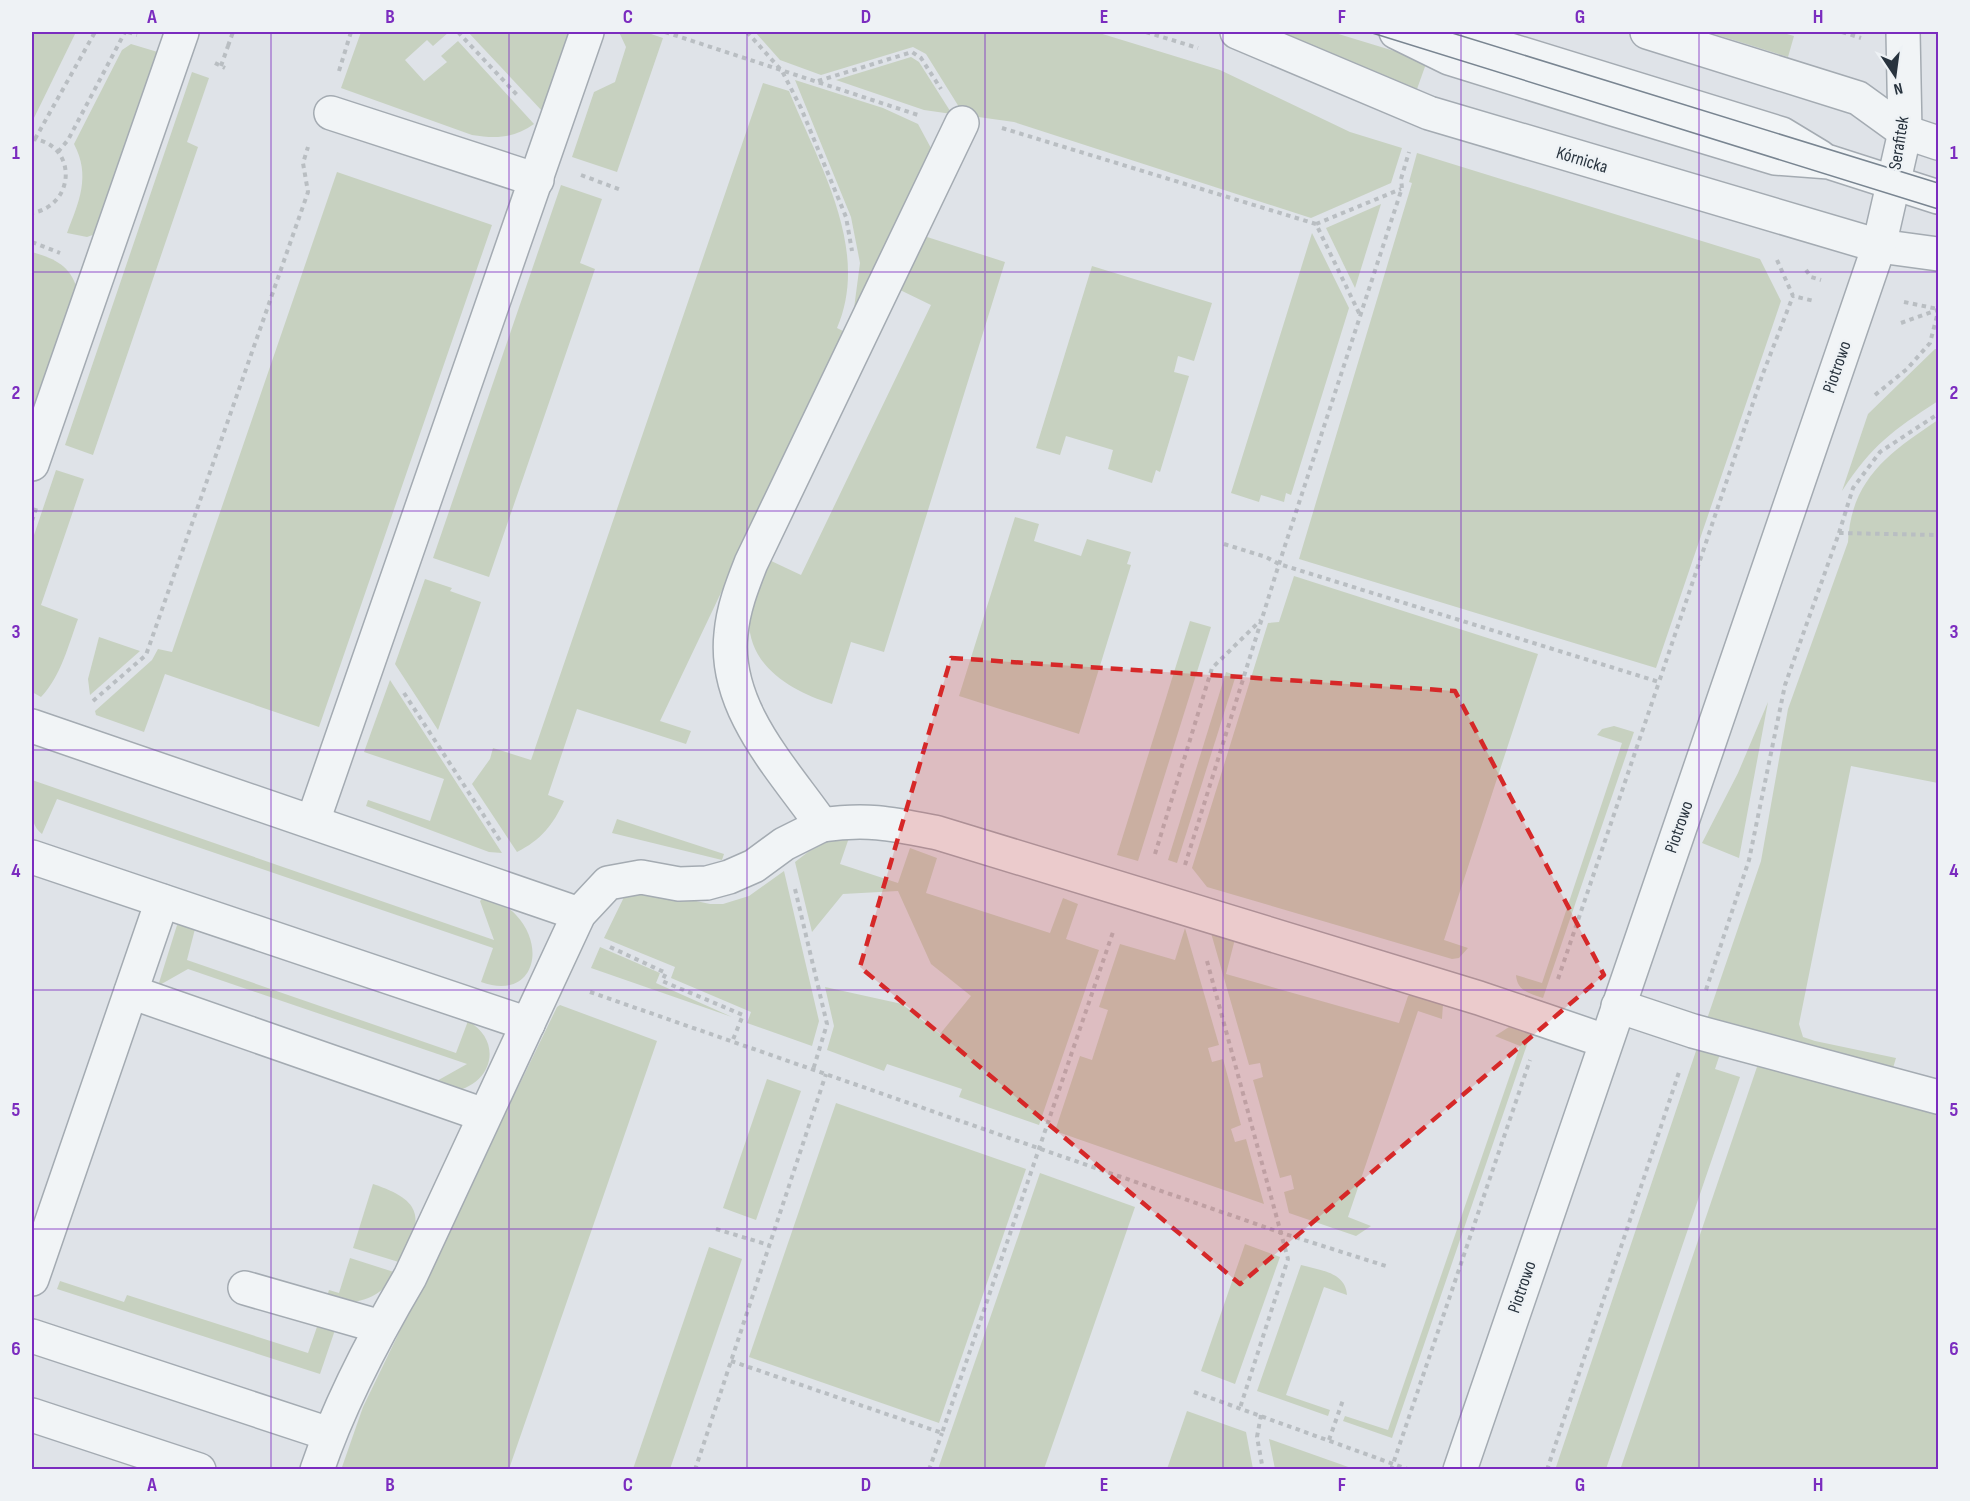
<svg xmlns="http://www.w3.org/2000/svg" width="1970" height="1501" viewBox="0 0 1970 1501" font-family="'Sofia Sans Condensed',sans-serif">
  <rect width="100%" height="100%" fill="#dfe3e8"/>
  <g fill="#c7d1c0">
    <path d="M 32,32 L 76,32 L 32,122 Z"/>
    <path d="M 361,32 L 449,32 L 433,46 L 427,40 L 405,60 L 424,81 L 447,62 L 441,56 L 458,41 L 534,124 C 514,138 497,139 472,135 L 341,88 Z"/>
    <path d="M 468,32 L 573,32 L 543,112 Z"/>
    <path d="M 619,32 L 645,32 L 663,38 L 617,172 L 572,157 L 594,92 L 615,82 L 626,47 Z"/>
    <path d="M 755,32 L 1096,32 L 1220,70 L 1350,132 L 1402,148 L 1391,183 L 1311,218 L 1014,122 L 964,115 L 926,54 L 913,47 L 821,75 L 780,60 Z"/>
    <path d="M 1279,32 L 1332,32 L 1427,61 L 1417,89 Z"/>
    <path d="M 1708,32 L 1780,32 L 1794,36 L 1788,57 Z"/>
    <path d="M 131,44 L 161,53 L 98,233 L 87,237 L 67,233 C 79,202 91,176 74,144 L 122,50 Z"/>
    <path d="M 911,57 L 919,62 L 952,114 L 924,110 L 836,80 Z"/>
    <path d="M 192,72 L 209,78 L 187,142 L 198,147 L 93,455 L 65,445 Z"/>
    <path d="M 795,80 L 883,108 L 918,124 L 932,150 L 853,316 L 860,263 L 851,217 Z"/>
    <path d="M 763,83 L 789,91 C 818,163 871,249 837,328 L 845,332 L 660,721 L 691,731 L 686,744 L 577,709 L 548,795 L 564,801 C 553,825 541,840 517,852 L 472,784 L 490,759 L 493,748 L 531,760 Z"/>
    <path d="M 1417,153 L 1760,259 L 1781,301 L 1656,668 L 1299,559 L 1412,183 L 1409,182 Z"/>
    <path d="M 337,172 L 492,225 L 319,727 L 165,674 L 144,732 L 96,715 L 95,711 L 152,660 L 158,649 L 172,652 Z"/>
    <path d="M 561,185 L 602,199 L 580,263 L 595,269 L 489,577 L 433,558 Z"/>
    <path d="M 1381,204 L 1355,288 L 1326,228 Z"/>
    <path d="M 1312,233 L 1349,308 L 1291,495 L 1286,493 L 1284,502 L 1261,495 L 1259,502 L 1231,493 Z"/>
    <path d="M 924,236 L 1005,262 L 884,652 L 851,642 L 832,704 C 791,691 747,666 749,617 C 751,598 762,577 767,559 L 801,575 L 931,305 L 898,289 Z"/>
    <path d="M 32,252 C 56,259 71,266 78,292 L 32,424 Z"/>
    <path d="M 1092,266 L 1212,303 L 1194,361 L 1178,356 L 1174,372 L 1189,376 L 1160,472 L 1156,470 L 1152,483 L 1108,469 L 1113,450 L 1066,436 L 1060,455 L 1036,448 Z"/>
    <path d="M 1935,349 L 1938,349 L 1938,401 C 1892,431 1873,444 1842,491 L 1868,414 Z"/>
    <path d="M 1938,420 L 1938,783 L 1851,766 L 1799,1024 L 1803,1037 L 1815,1041 L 1896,1058 L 1893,1068 L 1707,1019 L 1761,861 L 1788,709 L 1848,542 C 1851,479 1890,452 1938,420 Z"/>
    <path d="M 56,470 L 84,479 L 41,605 L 78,619 C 68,646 61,676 41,697 L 32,692 L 32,541 Z"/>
    <path d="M 1015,517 L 1039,524 L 1034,541 L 1081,556 L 1087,539 L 1131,552 L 1127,564 L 1131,565 L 1079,734 L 959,696 Z"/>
    <path d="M 1294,576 L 1538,654 L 1444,940 L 1468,948 L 1459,958 L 1452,959 L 1207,887 L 1192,868 L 1268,623 L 1279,622 Z"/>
    <path d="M 425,579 L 452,588 L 450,591 L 481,602 L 438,730 L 395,664 Z"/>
    <path d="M 1190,621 L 1211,627 L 1138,861 L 1117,855 Z"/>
    <path d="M 99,637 L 140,651 L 90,695 L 88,679 Z"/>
    <path d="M 1226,672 L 1236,675 L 1177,863 L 1168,860 Z"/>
    <path d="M 390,680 L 502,853 L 489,852 L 366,806 L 368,800 L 430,821 L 444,779 L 364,752 Z"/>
    <path d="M 1768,702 L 1739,858 L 1702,843 L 1738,773 Z"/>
    <path d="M 1614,726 L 1634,732 L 1543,998 C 1529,993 1517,991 1516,975 L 1542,983 L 1622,743 L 1597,735 L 1602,729 Z"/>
    <path d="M 32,780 L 494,940 L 480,901 L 484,897 C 495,902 508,906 516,915 C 548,949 532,1001 481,982 L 493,948 L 57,799 L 42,834 C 27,823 32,797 32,780 Z"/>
    <path d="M 617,819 L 724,854 L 722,860 L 612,833 Z"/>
    <path d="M 852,829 L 840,864 L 898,883 L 910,848 L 937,858 L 926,893 L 1050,933 L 1063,898 L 1078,904 L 1066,939 L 1099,950 L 1039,1125 L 959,1097 L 962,1089 L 887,1064 L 884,1071 L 827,1050 L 834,1026 L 825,987 L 902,1004 L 940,1034 L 971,996 L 931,964 L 898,891 L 843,894 L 812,932 L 795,862 L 808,852 Z"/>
    <path d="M 784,871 L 819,1021 L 812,1046 L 747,1023 L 751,1012 L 671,978 L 675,967 L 604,938 L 626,893 L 646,890 L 710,904 L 723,904 L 749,896 Z"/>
    <path d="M 178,922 L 195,929 L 187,960 L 456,1053 L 468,1021 C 505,1042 492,1088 448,1092 L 435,1082 L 467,1064 L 188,969 L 158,986 Z"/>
    <path d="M 1185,928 L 1219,1045 L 1208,1048 L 1212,1062 L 1223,1059 L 1241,1125 L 1231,1129 L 1235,1142 L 1246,1139 L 1264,1204 L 1055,1131 L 1080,1056 L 1092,1060 L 1108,1010 L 1099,1007 L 1120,944 L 1175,960 Z"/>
    <path d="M 1211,933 L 1235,939 L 1226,974 L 1399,1023 L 1408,996 L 1413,993 L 1443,1004 L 1442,1019 L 1418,1011 L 1348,1217 L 1371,1226 L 1356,1236 L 1289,1213 L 1284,1192 L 1294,1189 L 1291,1175 L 1280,1178 L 1253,1080 L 1263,1077 L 1260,1063 L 1249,1065 Z"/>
    <path d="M 600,947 L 660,973 L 656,983 L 732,1017 L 591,968 Z"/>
    <path d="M 560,1005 L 657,1041 L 509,1469 L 341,1470 L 363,1407 L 557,1007 Z"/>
    <path d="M 1509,1027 L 1531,1033 L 1392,1438 L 1343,1421 L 1345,1416 L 1388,1430 L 1520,1046 L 1495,1036 Z"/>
    <path d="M 1697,1048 L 1720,1054 L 1715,1069 L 1740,1077 L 1606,1469 L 1555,1470 Z"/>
    <path d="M 1758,1064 L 1938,1113 L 1938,1469 L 1620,1470 Z"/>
    <path d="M 767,1079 L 801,1091 L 756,1220 L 723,1208 Z"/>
    <path d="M 836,1103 L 1026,1169 L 939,1423 L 749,1357 Z"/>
    <path d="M 1040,1173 L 1135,1207 L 1044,1469 L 938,1469 Z"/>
    <path d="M 373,1184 C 424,1201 423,1218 402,1263 L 353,1248 Z"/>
    <path d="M 1245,1244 L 1280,1257 L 1235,1384 L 1201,1371 Z"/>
    <path d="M 709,1247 L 742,1259 L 670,1469 L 633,1469 Z"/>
    <path d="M 350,1258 L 397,1273 C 381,1298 355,1308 326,1299 L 329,1290 L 339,1293 Z"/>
    <path d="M 1301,1265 C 1319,1270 1346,1272 1347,1295 L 1324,1287 L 1286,1395 L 1330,1410 L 1328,1416 L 1257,1391 Z"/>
    <path d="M 60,1281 L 124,1302 L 127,1295 L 308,1353 L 318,1324 L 335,1330 L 320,1374 L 57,1289 Z"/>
    <path d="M 1187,1411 L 1246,1432 L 1253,1469 L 1167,1469 Z"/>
    <path d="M 1269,1439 L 1354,1469 L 1275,1469 Z"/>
  </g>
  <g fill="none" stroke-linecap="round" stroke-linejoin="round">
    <defs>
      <g id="minor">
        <path d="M 1237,32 L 1429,113 L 1879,246 L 1938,254"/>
        <path d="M 1396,32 L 1449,58 L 1613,109 L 1775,158 L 1829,162 L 1938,197"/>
        <path d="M 1440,32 L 1458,34 L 1782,134 L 1820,157"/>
        <path d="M 1647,32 L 1858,98 L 1905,132 L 1938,143"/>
        <path d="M 331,113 L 537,180"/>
        <path d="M 32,464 L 182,32"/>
        <path d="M 32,726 L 579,914"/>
        <path d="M 313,821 L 587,32"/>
        <path d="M 822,825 C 868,818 893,824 938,833 L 1479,998 L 1605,1041"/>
        <path d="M 32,857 L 528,1024"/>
        <path d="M 131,992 L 484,1115"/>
        <path d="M 1618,1006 L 1693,1031 L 1938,1097"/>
        <path d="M 32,1279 L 162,901"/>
        <path d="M 245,1288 L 381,1327"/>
        <path d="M 32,1336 L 329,1434"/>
        <path d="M 32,1415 L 199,1470"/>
        <path d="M 317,1470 C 340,1402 374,1338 410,1277 L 579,914 L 608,883 L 641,877 L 679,884 L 707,883 L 729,877 L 754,866 L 784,844 L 822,825 C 783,769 723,708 731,634 C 733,609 742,586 751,563 L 962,123"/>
        <path d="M 1460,1470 L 1879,246 L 1905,132 L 1903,32"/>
      </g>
    </defs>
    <use href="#minor" stroke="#a4abb2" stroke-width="36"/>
    <g stroke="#b9bec2" stroke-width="4" stroke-dasharray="4.5 4.5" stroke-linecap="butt">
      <path d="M 128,32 L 137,35"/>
      <path d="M 458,32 L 519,97"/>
      <path d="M 665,32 L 918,115"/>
      <path d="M 747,32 L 782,71 L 801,108 L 846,217 L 852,251"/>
      <path d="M 1146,32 L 1198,48"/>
      <path d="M 1842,32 L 1861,38"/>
      <path d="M 228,46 L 233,32"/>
      <path d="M 215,63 L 225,68"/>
      <path d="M 221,66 L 228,46 L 223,44"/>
      <path d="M 339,71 L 351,32"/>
      <path d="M 818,81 L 912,52 L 921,58 L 941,89"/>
      <path d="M 1002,128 L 1316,224 L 1360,315"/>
      <path d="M 32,139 C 77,143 77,205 32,213"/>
      <path d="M 35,139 L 95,32"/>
      <path d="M 58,152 L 68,140 L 125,32"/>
      <path d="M 581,175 L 621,190"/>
      <path d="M 1316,224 L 1401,189"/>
      <path d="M 32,242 L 60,253"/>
      <path d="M 1777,260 L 1793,296 L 1814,301"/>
      <path d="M 1806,270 L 1811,277 L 1821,280"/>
      <path d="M 1904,302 L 1938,309"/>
      <path d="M 1901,323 L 1937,310"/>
      <path d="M 1875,395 L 1907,369 L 1930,343 L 1938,312"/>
      <path d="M 32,521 L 37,505"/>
      <path d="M 1839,533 L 1853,488 L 1880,452 L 1938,414"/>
      <path d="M 1224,544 L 1266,557 L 1279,564 L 1659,682 L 1762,376 L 1793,296"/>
      <path d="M 404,693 L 501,842"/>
      <path d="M 93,701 L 146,655 L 308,192 L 303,163 L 308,147"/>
      <path d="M 1155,854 L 1212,668 L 1261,620"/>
      <path d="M 1185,865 L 1279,564 L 1402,188 L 1401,179 L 1409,152"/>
      <path d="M 795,889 L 827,1024 L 813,1070"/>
      <path d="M 610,947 L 666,973 L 662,981 L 743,1015 L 732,1042"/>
      <path d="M 1207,961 L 1288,1259 L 1240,1408"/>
      <path d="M 1558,979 L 1659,682"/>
      <path d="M 1706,990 L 1749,860 L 1785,685 L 1839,533 L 1938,535"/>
      <path d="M 590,992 L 1282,1233 L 1389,1267"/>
      <path d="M 716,1229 L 769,1245"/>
      <path d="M 731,1361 L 942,1433 L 1114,929"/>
      <path d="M 1194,1392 L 1410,1470"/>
      <path d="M 1261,1415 L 1257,1437 L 1263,1470"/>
      <path d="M 1329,1440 L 1343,1400"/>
      <path d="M 695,1470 L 826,1074"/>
      <path d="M 929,1470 L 942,1433"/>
      <path d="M 1391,1470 L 1530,1060"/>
      <path d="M 1547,1470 L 1679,1072"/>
    </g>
    <use href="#minor" stroke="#f1f4f6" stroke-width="33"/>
    <g stroke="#798591" stroke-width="1.5">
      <path d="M 1369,32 L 1938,209"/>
      <path d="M 1449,32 L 1938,183"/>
    </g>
  </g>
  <path fill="#d62828" fill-opacity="0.2" stroke="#d62828" stroke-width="4.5" stroke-dasharray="12 8" stroke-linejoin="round" d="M 951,658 L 1455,691 L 1604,975 L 1240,1284 L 860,967 Z"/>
  <path fill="none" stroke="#7b2cbf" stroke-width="1.5" stroke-opacity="0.55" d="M 271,32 L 271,1470M 509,32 L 509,1470M 747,32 L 747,1470M 985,32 L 985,1470M 1223,32 L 1223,1470M 1461,32 L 1461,1470M 1699,32 L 1699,1470M 32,272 L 1938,272M 32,511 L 1938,511M 32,750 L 1938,750M 32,990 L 1938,990M 32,1229 L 1938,1229"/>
  <g text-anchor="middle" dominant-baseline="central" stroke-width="5" stroke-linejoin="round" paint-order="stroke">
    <g font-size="18" fill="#28333e" stroke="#eef2f5">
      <text transform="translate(1899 143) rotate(-81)">Serafitek</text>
      <text transform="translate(1582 160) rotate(17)">Kórnicka</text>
      <text transform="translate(1837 367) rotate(-71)">Piotrowo</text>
      <text transform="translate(1679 827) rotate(-71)">Piotrowo</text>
      <text transform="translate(1522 1287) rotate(-71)">Piotrowo</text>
    </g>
  </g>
  <rect width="1970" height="1501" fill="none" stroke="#eef2f5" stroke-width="66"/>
  <g transform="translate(1895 75) rotate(167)" stroke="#eef2f5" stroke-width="4.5" paint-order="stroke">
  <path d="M0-4.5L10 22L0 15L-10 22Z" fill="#28333e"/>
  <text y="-9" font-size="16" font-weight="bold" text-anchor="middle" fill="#28333e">N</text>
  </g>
  <rect x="33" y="33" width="1904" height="1435" fill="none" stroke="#7b2cbf" stroke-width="2"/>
  <g font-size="20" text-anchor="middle" font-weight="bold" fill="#7b2cbf">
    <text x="152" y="23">A</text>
    <text x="390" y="23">B</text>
    <text x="628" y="23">C</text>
    <text x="866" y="23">D</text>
    <text x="1104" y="23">E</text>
    <text x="1342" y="23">F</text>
    <text x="1580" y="23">G</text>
    <text x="1818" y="23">H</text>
    <text x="16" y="159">1</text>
    <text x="1954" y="159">1</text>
    <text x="16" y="399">2</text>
    <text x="1954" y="399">2</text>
    <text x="16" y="638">3</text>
    <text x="1954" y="638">3</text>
    <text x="16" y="877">4</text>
    <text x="1954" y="877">4</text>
    <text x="16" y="1116">5</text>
    <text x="1954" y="1116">5</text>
    <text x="16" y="1355">6</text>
    <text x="1954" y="1355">6</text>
    <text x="152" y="1491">A</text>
    <text x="390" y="1491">B</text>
    <text x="628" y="1491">C</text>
    <text x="866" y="1491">D</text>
    <text x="1104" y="1491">E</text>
    <text x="1342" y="1491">F</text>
    <text x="1580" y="1491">G</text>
    <text x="1818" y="1491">H</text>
  </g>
</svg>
